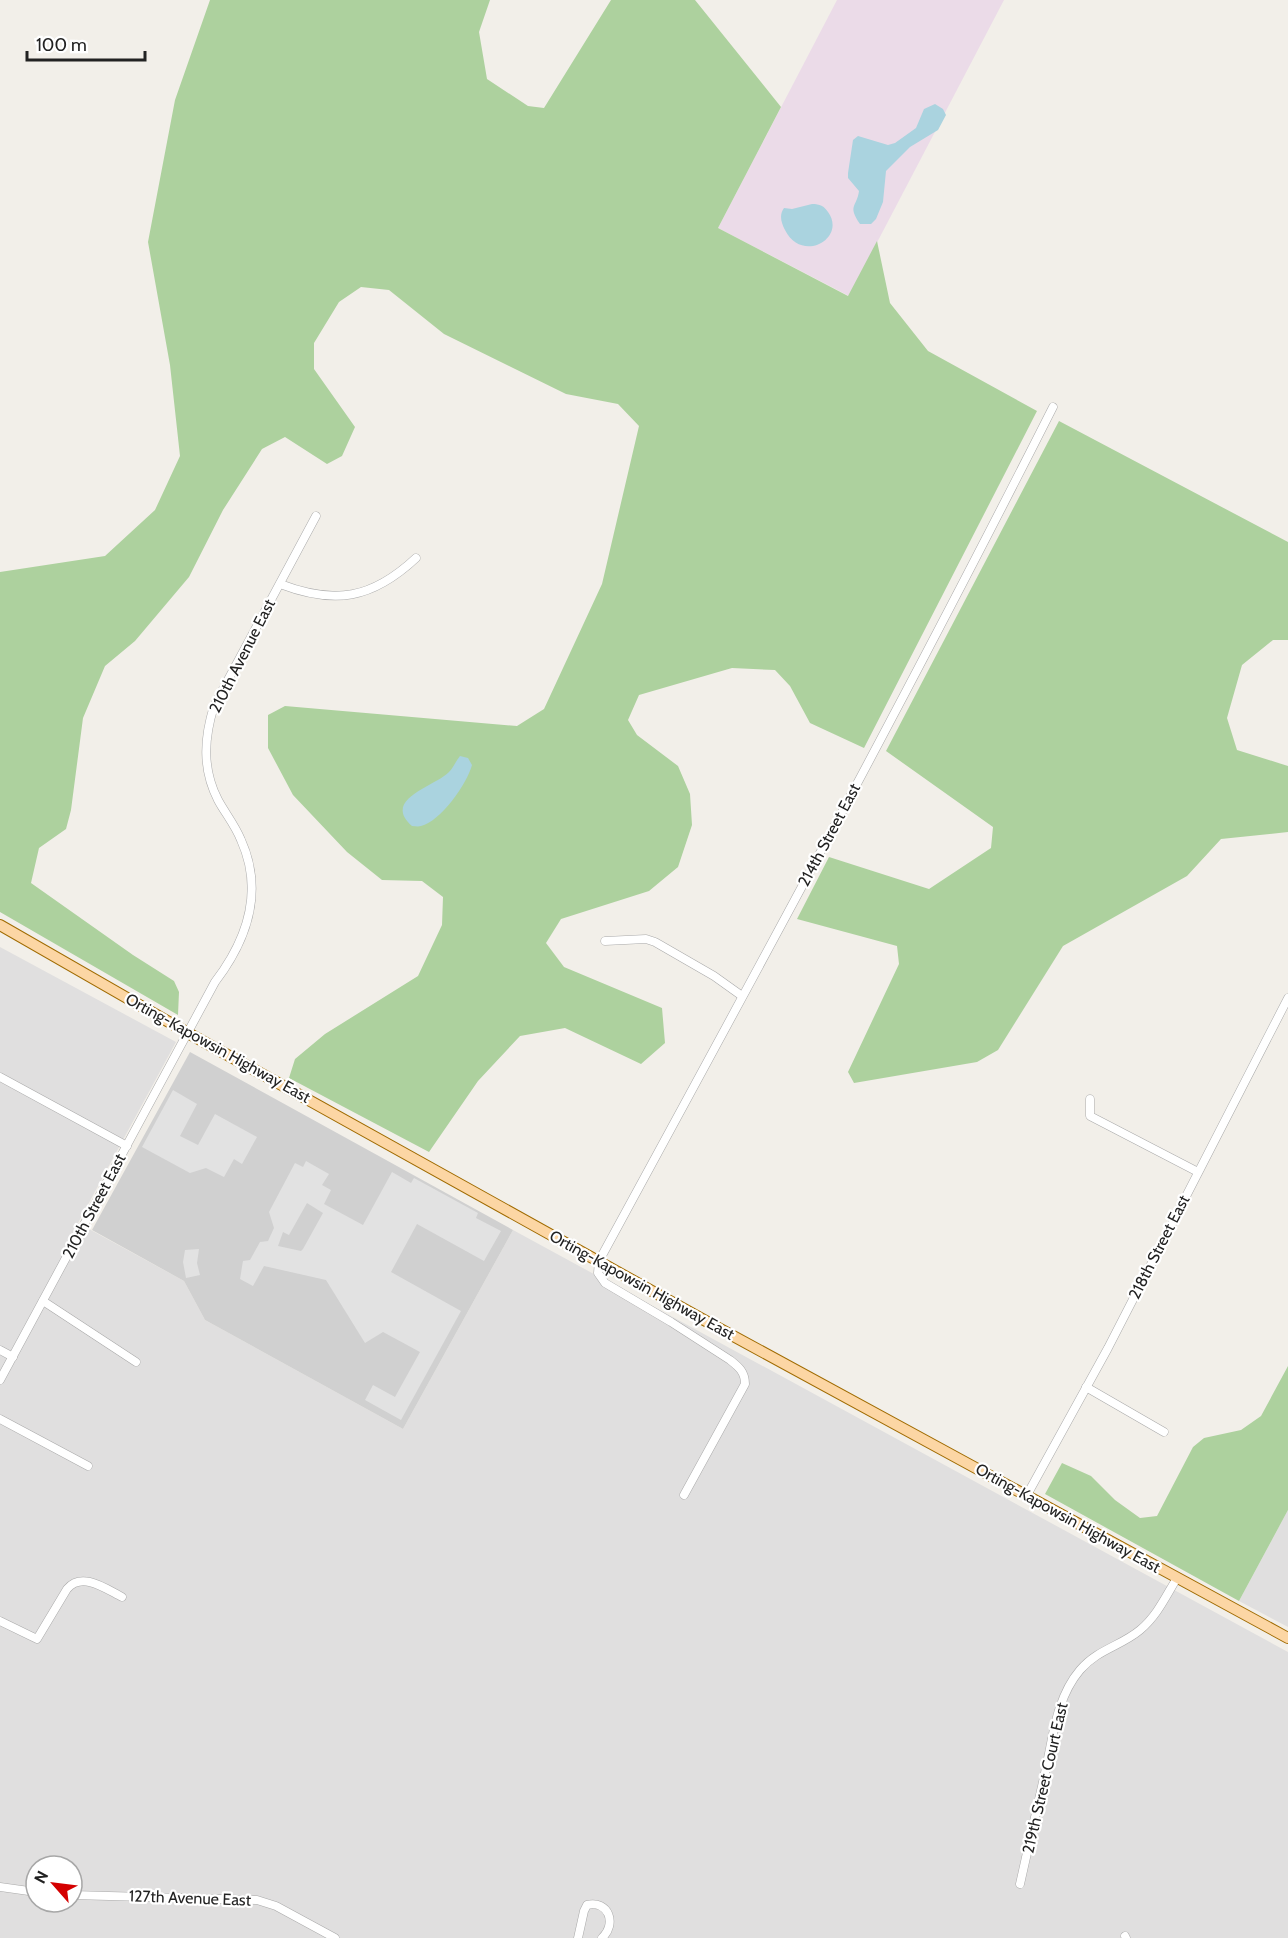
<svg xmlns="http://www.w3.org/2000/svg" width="1288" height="1938" viewBox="0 0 1288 1938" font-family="Cabin,sans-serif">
  <rect width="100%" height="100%" fill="#f2efe9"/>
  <g fill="#e0dfdf" fill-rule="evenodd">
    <path d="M 0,947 L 176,1042 L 78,1223 L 184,1281 L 205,1320 L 403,1429 L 513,1230 L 1288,1652 L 1288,1938 L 0,1938 ZM 36,1866 L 72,1866 L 72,1902 L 36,1902 Z"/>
    <path d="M 1288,1510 L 1288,1627 L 1239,1601 Z"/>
  </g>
  <path fill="#ebdbe8" d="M 837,0 L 1004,0 L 849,296 L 718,228 Z"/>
  <path fill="#d0d0d0" d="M 190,1052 L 513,1230 L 403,1429 L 205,1320 L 184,1281 L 92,1230 Z"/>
  <g fill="#add19e">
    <path d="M 210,0 L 490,0 L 479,32 L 487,79 L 528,106 L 544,108 L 611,0 L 695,0 L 781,107 L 718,228 L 848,296 L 877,241 L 890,303 L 928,351 L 1037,411 L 864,748 L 810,723 L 790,686 L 775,670 L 732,668 L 639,695 L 628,720 L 637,735 L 678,766 L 690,794 L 692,825 L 678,867 L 649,891 L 561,919 L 546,943 L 564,967 L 662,1008 L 665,1043 L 641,1064 L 565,1028 L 520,1036 L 478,1081 L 429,1152 L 289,1078 L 295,1059 L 325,1034 L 418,976 L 442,925 L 443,897 L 422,881 L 382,880 L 347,852 L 293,795 L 268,748 L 268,715 L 285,706 L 517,726 L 544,709 L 602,584 L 639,426 L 618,404 L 566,394 L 444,334 L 389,290 L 361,287 L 339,302 L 314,343 L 314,369 L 355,427 L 342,456 L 327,464 L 285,437 L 262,449 L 223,510 L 189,577 L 135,641 L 105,666 L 83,718 L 71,810 L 66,829 L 39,848 L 31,883 L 133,955 L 174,981 L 179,992 L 178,1015 L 0,912 L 0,572 L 105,556 L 155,510 L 180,456 L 170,365 L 148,242 L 175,100 Z"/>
    <path d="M 1059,421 L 1288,542 L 1288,640 L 1273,640 L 1242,665 L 1227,718 L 1237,750 L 1288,766 L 1288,832 L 1221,839 L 1187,876 L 1063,946 L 998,1050 L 977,1062 L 854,1083 L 848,1072 L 899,964 L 897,946 L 797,919 L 829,857 L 929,889 L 991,848 L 993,827 L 886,751 Z"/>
    <path d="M 1288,1366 L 1288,1510 L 1239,1601 L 1045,1494 L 1062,1463 L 1091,1476 L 1115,1500 L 1140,1518 L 1157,1516 L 1193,1447 L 1204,1438 L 1241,1430 L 1261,1416 Z"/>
  </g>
  <g fill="#e2e2e2" fill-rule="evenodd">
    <path d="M 173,1090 L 197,1104 L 180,1136 L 198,1145 L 215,1114 L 257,1137 L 242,1164 L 234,1159 L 224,1177 L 206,1168 L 190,1173 L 142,1147 Z"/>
    <path d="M 306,1161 L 329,1174 L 322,1185 L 331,1190 L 324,1204 L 363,1225 L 392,1172 L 411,1183 L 414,1178 L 478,1213 L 476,1218 L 501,1231 L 484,1261 L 417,1224 L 391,1272 L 461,1311 L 401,1420 L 365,1400 L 373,1385 L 395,1397 L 420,1352 L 383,1332 L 365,1343 L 326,1280 L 264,1266 L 253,1286 L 240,1279 L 243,1261 L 250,1260 L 260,1242 L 268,1241 L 274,1228 L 269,1212 L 295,1163 L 303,1167 ZM 307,1203 L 323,1213 L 303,1249 L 301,1251 L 278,1246 L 283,1232 L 289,1235 Z"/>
    <path d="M 199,1249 L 197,1263 L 200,1275 L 186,1278 L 183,1262 L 185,1250 Z"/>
  </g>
  <g fill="#aad3df">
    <path d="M 935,104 L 943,109 L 946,115 L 938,130 L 910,147 L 886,171 L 883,202 L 876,219 L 871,224 L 860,224 C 847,205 857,207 859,191 L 848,178 L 848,173 L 853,140 L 858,136 L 888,145 L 895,143 L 916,128 L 924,109 Z"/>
    <path d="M 812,204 C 820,204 824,206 828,212 C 847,238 802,264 785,230 C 781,222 779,215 784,208 L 792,209 Z"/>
    <path d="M 460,756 L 468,758 L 472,765 C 467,784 441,821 421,826 C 418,827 415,826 412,826 C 381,799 436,786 449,772 C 453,768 456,761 460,756 Z"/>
  </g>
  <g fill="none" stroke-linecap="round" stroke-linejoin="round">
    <defs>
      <g id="minor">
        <path d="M 280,584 C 335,605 372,599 416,558"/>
        <path d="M 605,941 L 646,939 L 655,942 L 714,976 L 742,996"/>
        <path d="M 0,1077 L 127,1146"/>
        <path d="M 1090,1099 L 1090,1116 L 1198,1172"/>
        <path d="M 43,1301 L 136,1362"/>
        <path d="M 0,1350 L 13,1357"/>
        <path d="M 0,1380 L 215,982 C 247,940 264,891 241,840 C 235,825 225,813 218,800 C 202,769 204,738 214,706 L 316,516"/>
        <path d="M 1086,1387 L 1164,1432"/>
        <path d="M 0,1419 L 88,1466"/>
        <path d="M 684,1495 L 745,1384 C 745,1372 739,1367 730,1360 L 671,1322 L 605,1283 L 598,1273 L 599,1261 C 753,978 908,694 1053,407"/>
        <path d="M 1027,1495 L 1108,1348 L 1288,998"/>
        <path d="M 0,1621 L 37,1639 L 67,1589 C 82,1571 106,1589 122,1597"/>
        <path d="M 1020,1884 C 1028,1847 1037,1810 1045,1773 C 1053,1738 1056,1698 1080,1670 C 1098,1649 1121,1646 1140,1630 C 1157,1616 1166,1596 1177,1578"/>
        <path d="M 0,1887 L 36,1892"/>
        <path d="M 72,1895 L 257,1900 L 276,1906 L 335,1938"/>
        <path d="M 1125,1936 L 1126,1938"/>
        <path d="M 578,1938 L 584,1911 L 587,1905 C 609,1900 617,1924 602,1938"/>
      </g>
      <path id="major" d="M 0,925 L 188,1033 L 713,1325 L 1288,1638"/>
    </defs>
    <use href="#minor" stroke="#a9a9a9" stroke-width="9"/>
    <use href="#major" stroke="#a06b00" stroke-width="12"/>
    <use href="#minor" stroke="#fff" stroke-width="8"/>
    <use href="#major" stroke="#fcd6a4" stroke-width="10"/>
  </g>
  <g text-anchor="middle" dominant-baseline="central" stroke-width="4.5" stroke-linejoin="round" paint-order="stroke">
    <g font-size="16" fill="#222" stroke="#fff">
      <text transform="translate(242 656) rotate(-63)">210th Avenue East</text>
      <text transform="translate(829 835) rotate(-62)">214th Street East</text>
      <text transform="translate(218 1048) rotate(29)">Orting-Kapowsin Highway East</text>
      <text transform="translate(94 1206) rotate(-62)">210th Street East</text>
      <text transform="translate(1159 1247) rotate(-63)">218th Street East</text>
      <text transform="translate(642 1285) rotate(29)">Orting-Kapowsin Highway East</text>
      <text transform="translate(1068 1518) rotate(29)">Orting-Kapowsin Highway East</text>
      <text transform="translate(1045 1778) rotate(-77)">219th Street Court East</text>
      <text transform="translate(190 1898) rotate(2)">127th Avenue East</text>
    </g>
  </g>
  <g transform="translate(54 1884) rotate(298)"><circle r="28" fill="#ffffff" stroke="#a7a7a7" stroke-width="1.5"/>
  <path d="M0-4.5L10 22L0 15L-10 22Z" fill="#d40000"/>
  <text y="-9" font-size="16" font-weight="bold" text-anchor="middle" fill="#222222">N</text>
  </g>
  <path d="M27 51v9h118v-9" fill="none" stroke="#222222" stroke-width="3"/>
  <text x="36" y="51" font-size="18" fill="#222222" stroke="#ffffff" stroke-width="4.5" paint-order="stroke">100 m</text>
</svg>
